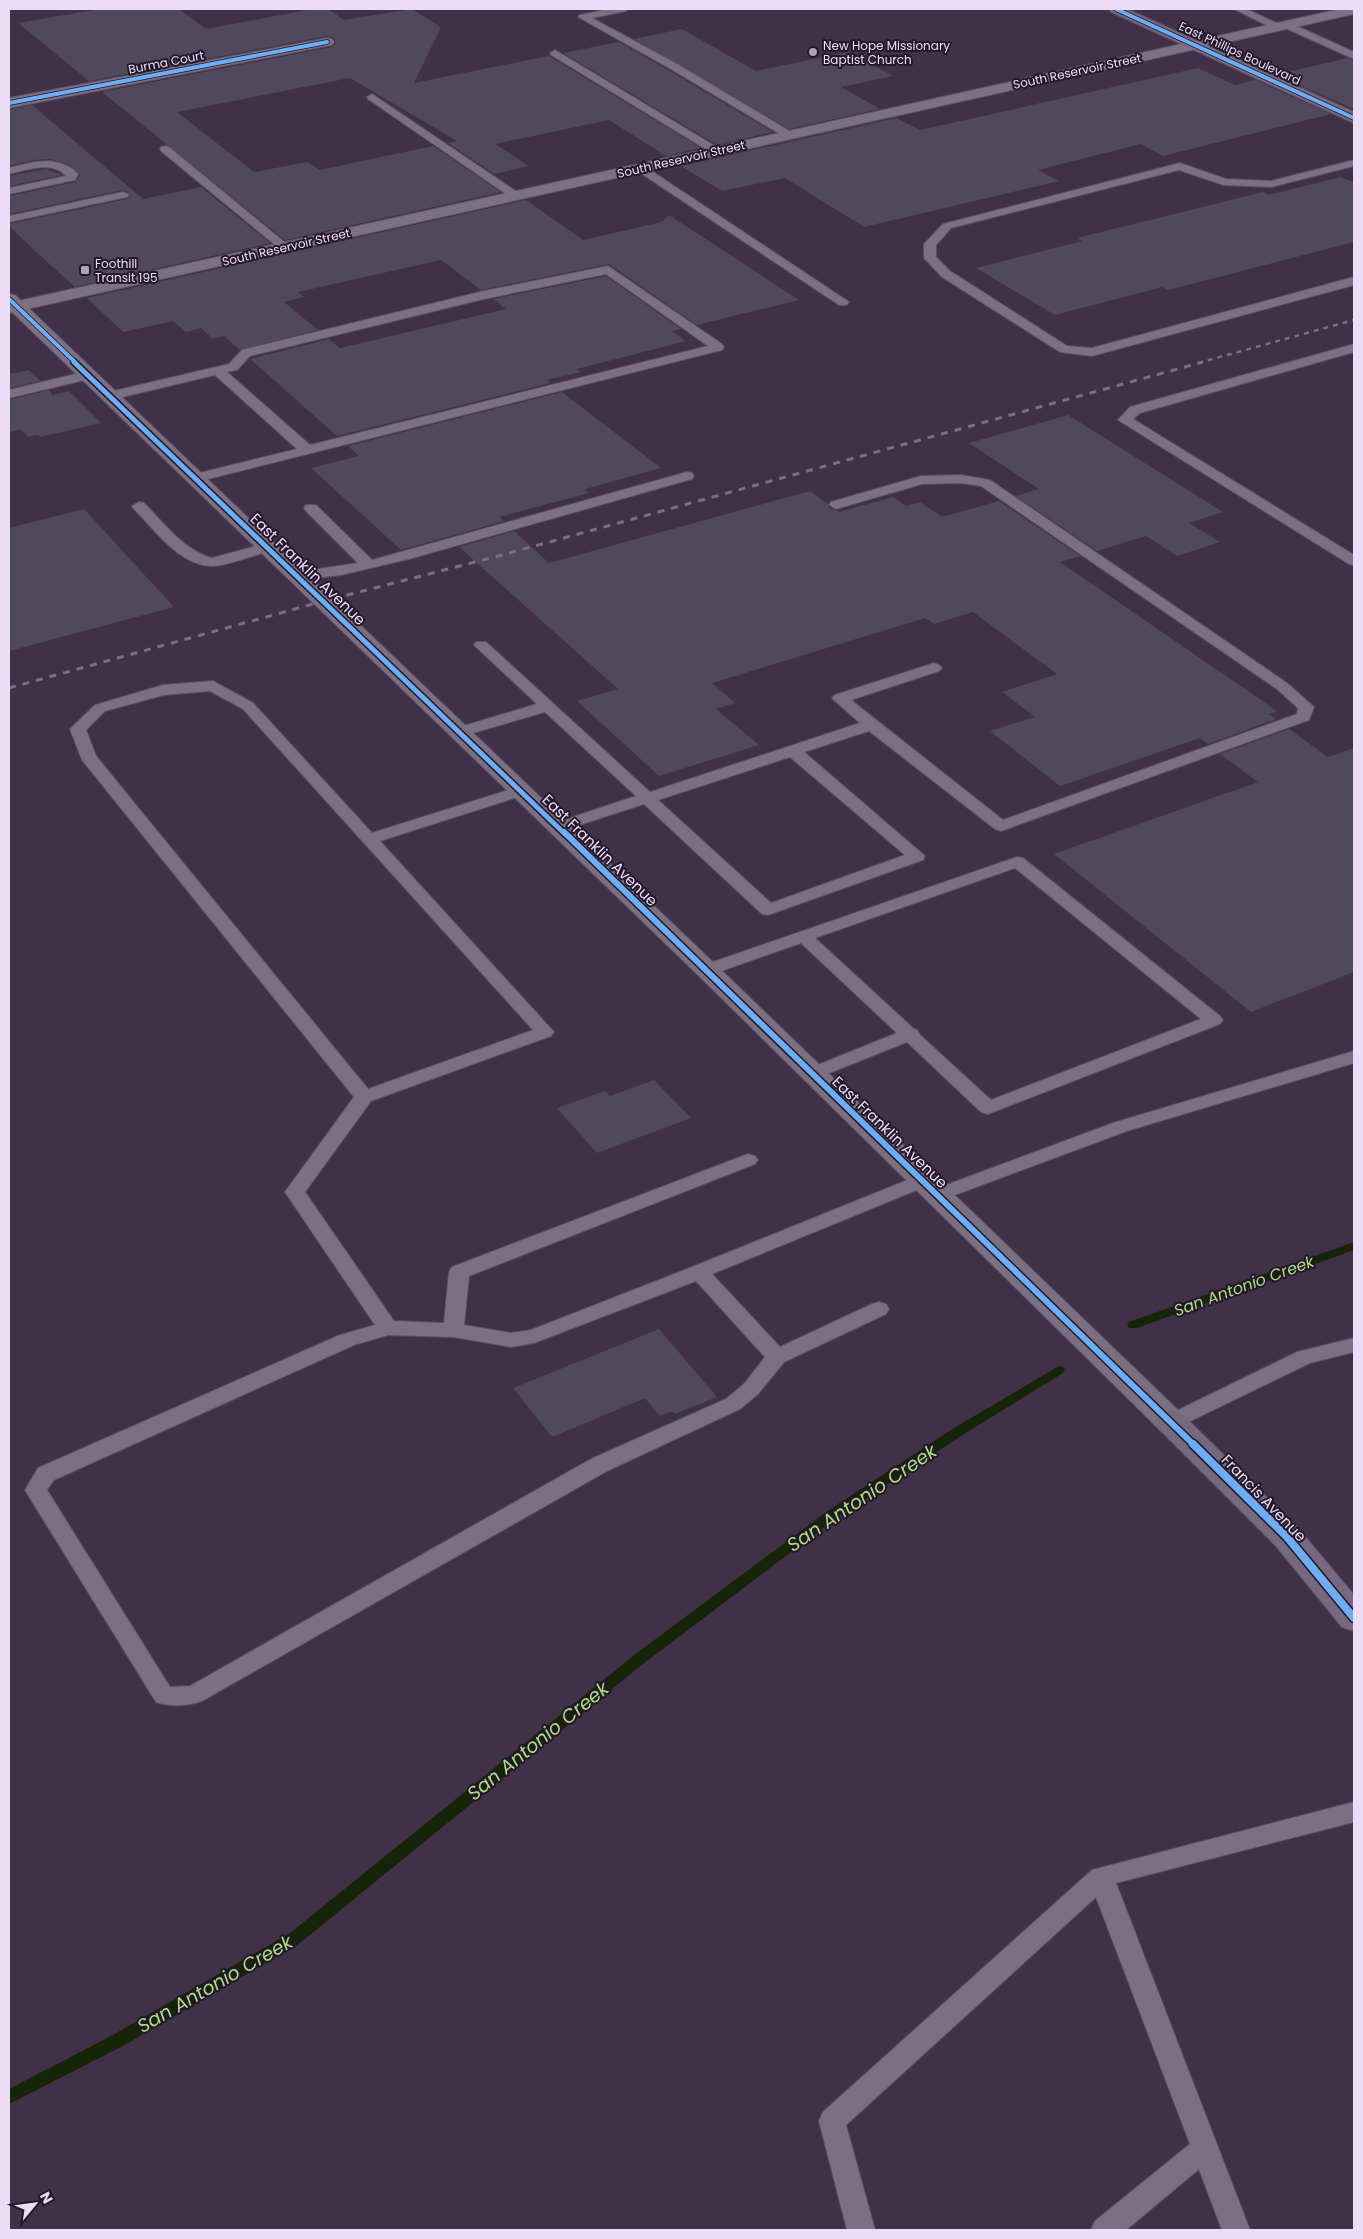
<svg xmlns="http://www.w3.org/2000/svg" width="1363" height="2239" viewBox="0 0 1363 2239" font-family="Poppins,sans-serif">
  <rect width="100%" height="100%" fill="#403149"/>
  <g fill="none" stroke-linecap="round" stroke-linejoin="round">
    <g fill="#162507" fill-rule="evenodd">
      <path d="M 1354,1242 L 1354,1250 L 1137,1328 L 1129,1328 L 1127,1325 L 1129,1322 Z"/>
      <path d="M 1059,1366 L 1063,1367 L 1065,1370 L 1063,1373 L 964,1434 L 836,1518 L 643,1664 L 300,1943 L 123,2046 L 9,2104 L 9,2089 L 111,2036 L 290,1933 L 633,1656 L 826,1512 L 954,1428 Z"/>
    </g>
  </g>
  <g fill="#50485c">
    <path d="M 100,9 L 179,9 L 206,29 L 312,9 L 328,9 L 344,20 L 412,9 L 441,27 L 414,83 L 549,56 L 701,148 L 666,156 L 609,120 L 495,144 L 529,166 L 494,174 L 448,143 L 457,141 L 350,78 L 177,112 L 254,172 L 308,162 L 320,170 L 433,146 L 501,192 L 285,240 L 102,92 L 332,47 L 336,43 L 334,38 L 327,36 L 89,81 L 18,23 Z"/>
    <path d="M 682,29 L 756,71 L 848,52 L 893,76 L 841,87 L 880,109 L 789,129 L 634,39 Z"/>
    <path d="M 619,42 L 668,70 L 773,132 L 717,145 L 563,53 Z"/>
    <path d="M 1347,58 L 1354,61 L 1354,109 L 1276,75 Z"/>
    <path d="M 1198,68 L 1235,85 L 1255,80 L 1331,114 L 1163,156 L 1141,144 L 1038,170 L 1059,181 L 864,227 L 785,178 L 722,191 L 681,166 L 897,118 L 920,130 Z"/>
    <path d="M 32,105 L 143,199 L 201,187 L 270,243 L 75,287 L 34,250 L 9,226 L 9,224 L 127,199 L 131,195 L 123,190 L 9,214 L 9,196 L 75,182 L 80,175 L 70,165 L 50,159 L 34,160 L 9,166 L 9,110 Z"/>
    <path d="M 46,169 L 62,175 L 9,186 L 9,176 Z"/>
    <path d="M 1341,177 L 1354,183 L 1354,242 L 1168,290 L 1162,287 L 1055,315 L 976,268 L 1082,241 L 1077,238 L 1263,192 L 1268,195 Z"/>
    <path d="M 526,200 L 583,240 L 662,222 L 669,215 L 799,300 L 697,325 L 609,264 L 481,290 L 441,260 L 298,292 L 304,297 L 284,302 L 318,330 L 240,350 L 224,336 L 213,339 L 201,328 L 186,332 L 173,321 L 123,332 L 87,298 Z"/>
    <path d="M 606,276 L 681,329 L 672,331 L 686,341 L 577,369 L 581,372 L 547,380 L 550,383 L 337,436 L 250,359 L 329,339 L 340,348 L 506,309 L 493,299 Z"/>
    <path d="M 29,370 L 40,381 L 9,388 L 9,374 Z"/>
    <path d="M 49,390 L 53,395 L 69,391 L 101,423 L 41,437 L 38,435 L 28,437 L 21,429 L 9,432 L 9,400 Z"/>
    <path d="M 562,392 L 661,468 L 585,489 L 589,493 L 499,517 L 504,521 L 401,550 L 311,468 L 359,456 L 348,446 Z"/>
    <path d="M 1068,415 L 1223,512 L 1189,523 L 1220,542 L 1177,556 L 1146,536 L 1097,551 L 1016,496 L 1039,489 L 969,443 Z"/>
    <path d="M 810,491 L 828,504 L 828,507 L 839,512 L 893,497 L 906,506 L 920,502 L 942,517 L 999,501 L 1080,556 L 1060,562 L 1277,711 L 1269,714 L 1276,719 L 1208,744 L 1200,738 L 1060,786 L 990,731 L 1035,717 L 1002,692 L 1057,674 L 973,612 L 934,624 L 925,618 L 712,683 L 735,703 L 716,709 L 759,745 L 659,776 L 577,701 L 618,689 L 459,547 L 514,531 L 549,563 Z"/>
    <path d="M 84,509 L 174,607 L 9,651 L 9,528 Z"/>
    <path d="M 1289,729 L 1328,757 L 1354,748 L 1354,972 L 1251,1012 L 1054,854 L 1258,782 L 1220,754 Z"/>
    <path d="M 654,1080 L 691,1118 L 597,1153 L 557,1108 L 605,1091 L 610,1096 Z"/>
    <path d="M 659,1329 L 717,1397 L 675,1414 L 672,1411 L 660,1416 L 645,1398 L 552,1437 L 513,1388 Z"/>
  </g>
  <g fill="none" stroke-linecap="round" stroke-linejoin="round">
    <defs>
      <g id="lane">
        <path d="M 609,9 L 628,9 L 626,11 L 592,18 L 677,64 L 793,133 L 794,135 L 793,137 L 785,137 L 669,68 L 578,17 L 580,15 Z"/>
        <path d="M 1234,9 L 1246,9 L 1281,25 L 1286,22 L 1290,23 L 1354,52 L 1354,59 L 1283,27 L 1278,30 L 1274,29 Z"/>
        <path d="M 555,50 L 720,149 L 721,151 L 716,154 L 712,153 L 551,55 L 550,53 Z"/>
        <path d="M 372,94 L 520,194 L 522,196 L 520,198 L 512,198 L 368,99 L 367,97 Z"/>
        <path d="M 165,146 L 169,147 L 288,245 L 290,247 L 288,249 L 280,249 L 161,151 L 160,149 L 161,147 Z"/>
        <path d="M 1354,160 L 1354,166 L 1271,187 L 1224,185 L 1179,170 L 951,228 L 936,245 L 936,257 L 950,271 L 1067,346 L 1092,348 L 1354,277 L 1354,285 L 1092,356 L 1060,352 L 942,277 L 924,258 L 924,244 L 943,224 L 1180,163 L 1226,179 L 1271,181 Z"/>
        <path d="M 50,161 C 61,163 70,165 78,174 L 75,180 L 9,194 L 9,188 L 66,176 C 52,160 27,170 9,174 L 9,168 L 34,162 Z"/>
        <path d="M 640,165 L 644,166 L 849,302 L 847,305 L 839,305 L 636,170 L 634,168 Z"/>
        <path d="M 123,192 L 129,195 L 127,197 L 9,222 L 9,216 Z"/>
        <path d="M 608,266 L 722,344 L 724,347 L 722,350 L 196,482 L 191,481 L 189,478 L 191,475 L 297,449 L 215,375 L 110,400 L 104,396 L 105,393 L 229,364 L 242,350 L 484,291 ZM 606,274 L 708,346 L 310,445 L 227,372 L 237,370 L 250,356 L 484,299 Z"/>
        <path d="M 1354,344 L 1354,352 L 1140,413 L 1133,419 L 1354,555 L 1354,565 L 1349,564 L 1118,420 L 1130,407 Z"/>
        <path d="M 88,371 L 94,375 L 93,378 L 9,398 L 9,390 Z"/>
        <path d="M 687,472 L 692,473 L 694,476 L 692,479 L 409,559 L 341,575 L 298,580 L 291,576 L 298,572 L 358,563 L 306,511 L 304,508 L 306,505 L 316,505 L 372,560 Z"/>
        <path d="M 961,475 L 990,480 L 1287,683 L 1314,707 L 1309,720 L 1001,831 L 995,829 L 869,731 L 804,752 L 925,856 L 923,860 L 768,915 L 762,914 L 644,804 L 564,830 L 552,830 L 550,827 L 552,824 L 636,796 L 545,712 L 459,737 L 453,735 L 451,732 L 453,729 L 537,704 L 474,645 L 476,642 L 486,642 L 650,792 L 860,723 L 835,701 L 832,698 L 835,695 L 934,663 L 939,665 L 942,668 L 939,671 L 851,700 L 1003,820 L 1297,714 L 1298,708 L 1277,689 L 981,486 L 961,483 L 922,484 L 836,509 L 829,505 L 831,502 L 921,476 ZM 790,757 L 905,855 L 771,903 L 658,800 Z"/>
        <path d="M 139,502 L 144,503 C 163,522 184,551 212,558 L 267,543 L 274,547 L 272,550 C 257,554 225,567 211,566 C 179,565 154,529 134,509 L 132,506 Z"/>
        <path d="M 213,681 L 253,703 L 372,833 L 515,788 L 527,788 L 529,791 L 527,794 L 380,841 L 554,1032 L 551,1036 L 371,1101 L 305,1192 L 394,1321 L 444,1323 L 449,1272 L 452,1267 L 748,1154 L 755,1156 L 758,1160 L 755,1164 L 469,1276 L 464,1325 L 511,1333 L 531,1330 L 692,1267 L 915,1177 L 922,1175 L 929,1177 L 932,1181 L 929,1185 L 712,1274 L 780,1347 L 872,1304 L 879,1302 L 886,1304 L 889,1309 L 886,1314 L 784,1362 L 758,1394 L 740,1409 L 607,1471 L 202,1701 C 188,1706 170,1707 156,1702 L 25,1490 L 38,1468 L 340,1335 L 375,1325 L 285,1192 L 354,1097 L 82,760 L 70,729 L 95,705 L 163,685 ZM 210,691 L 243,709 L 533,1030 L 368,1089 L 96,756 L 86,730 L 105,711 L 164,695 ZM 696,1281 L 765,1357 L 744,1384 L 726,1399 L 591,1459 L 190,1686 L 170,1687 L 47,1490 L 54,1480 L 354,1345 L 388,1335 L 453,1337 L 511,1347 L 534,1343 Z"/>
        <path d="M 1017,857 L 1023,858 L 1220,1016 L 1223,1020 L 1220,1024 L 988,1114 L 981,1112 L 907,1042 L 817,1078 L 811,1080 L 805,1078 L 802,1074 L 805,1070 L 897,1033 L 801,943 L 713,974 L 701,974 L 698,970 L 701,966 ZM 1015,868 L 1201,1019 L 991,1100 L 920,1035 L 917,1030 L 914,1029 L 815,938 Z"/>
        <path d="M 1354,1051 L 1354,1063 L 1127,1131 L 944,1199 L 937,1201 L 930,1199 L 927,1195 L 930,1191 L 1113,1123 Z"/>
        <path d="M 1354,1338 L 1354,1352 L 1310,1363 L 1178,1427 L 1171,1430 L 1164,1427 L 1160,1422 L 1164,1417 L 1297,1352 Z"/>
        <path d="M 1354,1802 L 1354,1822 L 1116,1883 L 1250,2230 L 1222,2230 L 1199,2169 L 1126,2230 L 1091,2230 L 1095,2221 L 1190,2144 L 1096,1897 L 846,2125 L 875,2230 L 847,2230 L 819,2121 L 823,2112 L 1092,1870 Z"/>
      </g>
      <g id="street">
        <path d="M 327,38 L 332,39 L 334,42 L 332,45 L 9,108 L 9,98 Z"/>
        <path d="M 9,294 L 15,295 L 716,965 L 1182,1414 L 1187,1422 L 1182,1430 L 1171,1433 L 1160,1430 L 698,975 L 9,309 Z"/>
      </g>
      <g id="secondary">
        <path d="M 1109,9 L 1127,9 L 1354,112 L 1354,123 L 1111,12 Z"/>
        <path d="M 1171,1411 L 1182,1414 L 1298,1528 L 1354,1595 L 1354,1631 L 1342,1627 L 1276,1546 L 1160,1430 L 1155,1422 L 1160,1414 Z"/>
      </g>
      <path id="primary" d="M 1340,9 L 1354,9 L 1354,14 L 9,313 L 9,303 Z"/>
    </defs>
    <use href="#lane" stroke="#5b4e63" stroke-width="2"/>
    <use href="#street" stroke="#5b4e63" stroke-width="2"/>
    <use href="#secondary" stroke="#5b4e63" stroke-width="2"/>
    <use href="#primary" stroke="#5b4e63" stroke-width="2"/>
    <use href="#lane" fill="#7b7082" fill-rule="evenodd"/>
    <use href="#street" fill="#7b7082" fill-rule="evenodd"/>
    <use href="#secondary" fill="#76687e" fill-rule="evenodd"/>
    <use href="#primary" fill="#7c7085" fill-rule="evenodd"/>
    <path stroke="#7a6e80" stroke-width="2.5" stroke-dasharray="5 5" stroke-linecap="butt" d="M 1198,363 L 1354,320"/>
    <path stroke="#7a6e80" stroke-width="3" stroke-dasharray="7 7" stroke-linecap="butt" d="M 9,688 L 324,601 L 495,557 L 1203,362"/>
    <defs>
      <g id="cycleway-far3">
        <path d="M 1116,9 L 1354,118"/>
        <path d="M 9,103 L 327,42"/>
        <path d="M 9,299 L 76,363"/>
      </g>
      <path id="cycleway-far2" d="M 74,362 L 565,834"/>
      <path id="cycleway-far1" d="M 564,832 L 1194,1445"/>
      <path id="cycleway" d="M 1193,1444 L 1287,1537 L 1354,1618"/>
    </defs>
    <use href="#cycleway-far3" stroke="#23172a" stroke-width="5.5"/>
    <use href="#cycleway-far2" stroke="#23172a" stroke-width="8"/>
    <use href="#cycleway-far1" stroke="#23172a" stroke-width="9"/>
    <use href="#cycleway" stroke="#23172a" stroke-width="11"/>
    <use href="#cycleway-far3" stroke="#6dadf4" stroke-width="4"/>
    <use href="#cycleway-far2" stroke="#6dadf4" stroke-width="5"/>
    <use href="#cycleway-far1" stroke="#6dadf4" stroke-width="6"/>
    <use href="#cycleway" stroke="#6dadf4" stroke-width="8"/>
  </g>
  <g fill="#b0a0bb" stroke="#23172a" stroke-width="2">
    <circle cx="813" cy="52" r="5"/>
    <rect x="80" y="265" width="10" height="10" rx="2.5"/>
  </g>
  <g text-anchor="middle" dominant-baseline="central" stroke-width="4" stroke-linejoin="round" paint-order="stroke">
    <g font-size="12" fill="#ecdcf8" stroke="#23172a" text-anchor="start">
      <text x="823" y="45">New Hope Missionary<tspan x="823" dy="14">Baptist Church</tspan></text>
      <text x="95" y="263">Foothill<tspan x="95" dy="14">Transit 195</tspan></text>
    </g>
    <g font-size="12" fill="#ecdcf8" stroke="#23172a">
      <text transform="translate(1240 53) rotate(25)">East Phillips Boulevard</text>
      <text transform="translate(166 62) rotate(-11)">Burma Court</text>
      <text transform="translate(1077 71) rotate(-12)">South Reservoir Street</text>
      <text transform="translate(681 159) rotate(-13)">South Reservoir Street</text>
      <text transform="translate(286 247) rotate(-13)">South Reservoir Street</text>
    </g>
    <g font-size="15" fill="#ecdcf8" stroke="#23172a">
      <text transform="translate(308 569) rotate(44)">East Franklin Avenue</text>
      <text transform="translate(600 850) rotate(44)">East Franklin Avenue</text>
      <text transform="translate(890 1132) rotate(44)">East Franklin Avenue</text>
      <text transform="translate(1264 1498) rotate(46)">Francis Avenue</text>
    </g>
    <g font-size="16" font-style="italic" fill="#abdf7b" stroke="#23172a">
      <text transform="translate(1244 1286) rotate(-20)">San Antonio Creek</text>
    </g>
    <g font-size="19" font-style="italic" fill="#abdf7b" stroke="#23172a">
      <text transform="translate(862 1498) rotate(-34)">San Antonio Creek</text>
      <text transform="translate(538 1741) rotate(-39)">San Antonio Creek</text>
      <text transform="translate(215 1984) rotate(-30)">San Antonio Creek</text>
    </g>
  </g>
  <rect width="1363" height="2239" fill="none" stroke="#ecdcf8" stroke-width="20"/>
  <g transform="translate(35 2204) rotate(61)" stroke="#23172a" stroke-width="4" paint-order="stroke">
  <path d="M0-4L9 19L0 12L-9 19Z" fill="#ecdcf8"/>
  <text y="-8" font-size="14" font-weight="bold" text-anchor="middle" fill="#ecdcf8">N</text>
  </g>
</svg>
